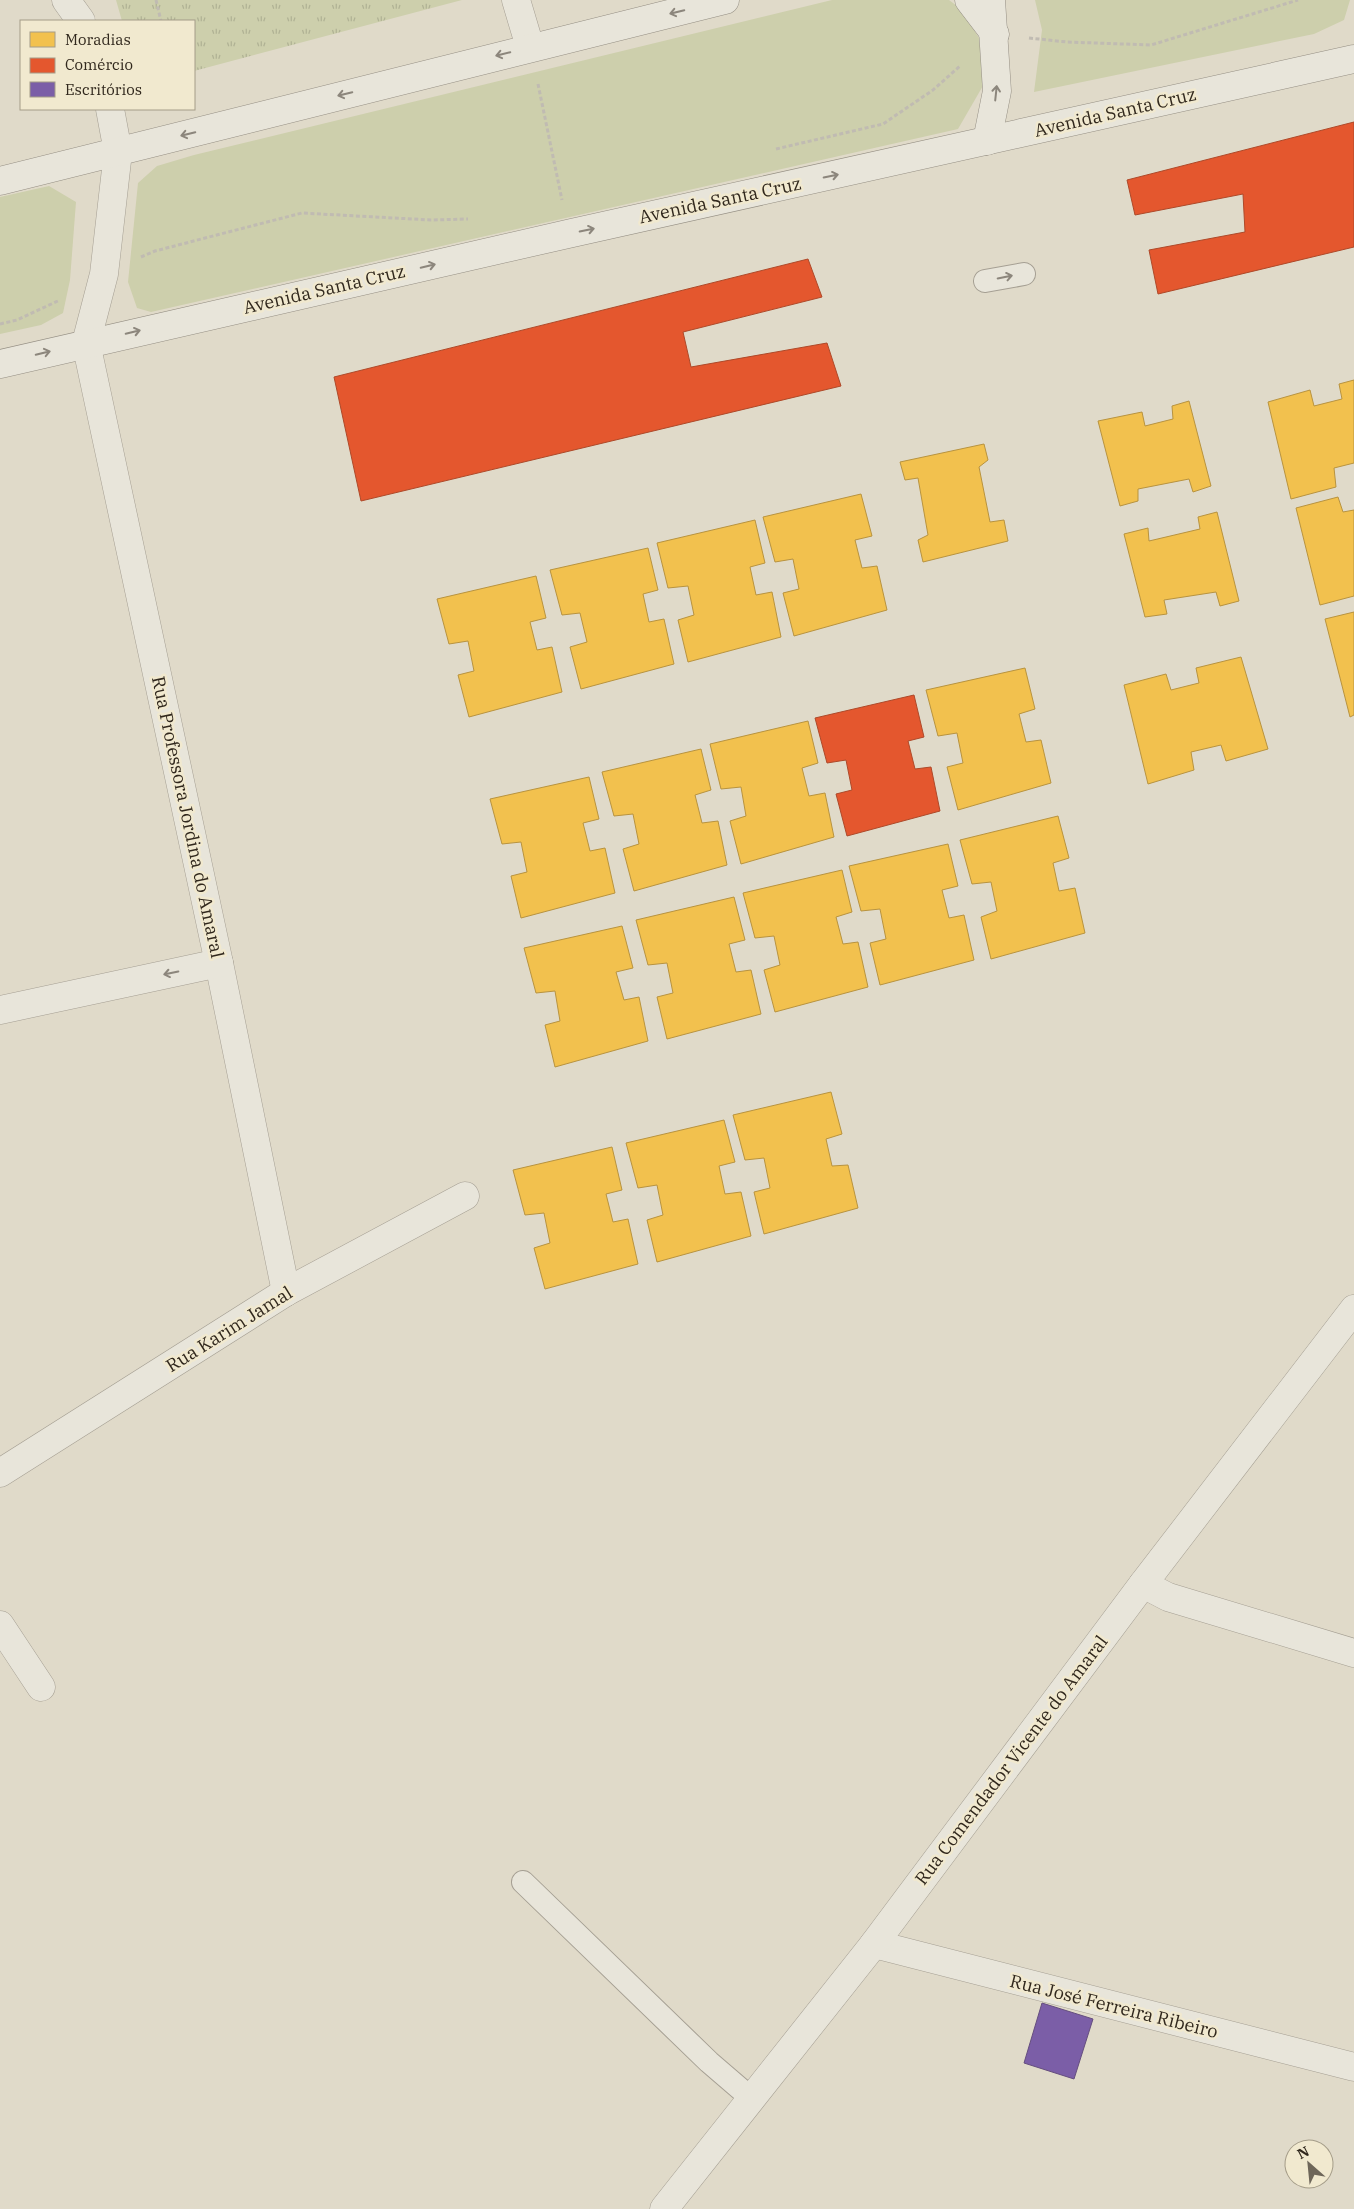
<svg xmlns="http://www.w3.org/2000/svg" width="1354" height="2209" viewBox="0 0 1354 2209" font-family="'IBM Plex Serif',serif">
  <defs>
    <pattern id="park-tufts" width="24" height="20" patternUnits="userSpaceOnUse" patternTransform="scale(1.25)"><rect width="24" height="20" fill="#cdcfac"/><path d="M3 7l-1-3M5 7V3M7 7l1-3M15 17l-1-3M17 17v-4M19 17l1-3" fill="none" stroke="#b0b294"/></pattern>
  </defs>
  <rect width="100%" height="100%" fill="#e0dac9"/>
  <g fill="#cdcfac">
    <path d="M 832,0 L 949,0 L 961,9 L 979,38 L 984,84 L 958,129 L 151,312 L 137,308 L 128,282 L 138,183 L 157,166 L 194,155 Z"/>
    <path d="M 1035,0 L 1350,0 L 1344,20 L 1314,34 L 1034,92 L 1042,30 Z"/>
    <path d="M 49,186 L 76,202 L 70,280 L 63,313 L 41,325 L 0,334 L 0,197 Z"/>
  </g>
  <path fill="url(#park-tufts)" d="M 116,0 L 462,0 L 194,71 L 194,21 L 122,21 Z"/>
  <g fill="#f2c14e" stroke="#b8933f">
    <path d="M 1354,380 L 1354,463 L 1334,468 L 1336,487 L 1291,499 L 1268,402 L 1310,390 L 1314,406 L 1342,399 L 1339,384 Z"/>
    <path d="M 1189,401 L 1211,486 L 1193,492 L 1189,479 L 1138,489 L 1138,501 L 1120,506 L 1098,421 L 1142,412 L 1145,426 L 1173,419 L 1172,406 Z"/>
    <path d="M 984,444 L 988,460 L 979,467 L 990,522 L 1004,520 L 1008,541 L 923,562 L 918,540 L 928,535 L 918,478 L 905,480 L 900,462 Z"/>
    <path d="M 861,494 L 872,536 L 855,540 L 862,568 L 877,566 L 887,610 L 794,636 L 783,593 L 799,589 L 793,559 L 775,562 L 763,517 Z"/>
    <path d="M 1338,497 L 1343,512 L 1354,510 L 1354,596 L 1320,605 L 1296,508 Z"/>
    <path d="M 1217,512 L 1239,601 L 1220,606 L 1216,592 L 1164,600 L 1167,614 L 1145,617 L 1124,534 L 1148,528 L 1149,541 L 1200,529 L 1198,517 Z"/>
    <path d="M 755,520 L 765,563 L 750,567 L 756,595 L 772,592 L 781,637 L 688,662 L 678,620 L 694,615 L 688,586 L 668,588 L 657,543 Z"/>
    <path d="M 648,548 L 658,590 L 643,594 L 649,622 L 664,619 L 674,664 L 581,689 L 570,647 L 587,642 L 580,613 L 562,615 L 550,570 Z"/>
    <path d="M 536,576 L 546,618 L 530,622 L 537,650 L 552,647 L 562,692 L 469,717 L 458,675 L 474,671 L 468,641 L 449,644 L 437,599 Z"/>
    <path d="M 1354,612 L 1354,715 L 1350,717 L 1325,619 Z"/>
    <path d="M 1241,657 L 1268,749 L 1226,761 L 1221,745 L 1191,752 L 1194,770 L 1148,784 L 1124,685 L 1166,674 L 1171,690 L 1199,683 L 1196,668 Z"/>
    <path d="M 1025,668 L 1035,709 L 1019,714 L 1026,742 L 1041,740 L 1051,783 L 958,810 L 947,767 L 963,763 L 957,733 L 938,736 L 926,690 Z"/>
    <path d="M 808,721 L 818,763 L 802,768 L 809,796 L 825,793 L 834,837 L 741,864 L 730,821 L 746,816 L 741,787 L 721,789 L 710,744 Z"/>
    <path d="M 701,749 L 711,790 L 695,795 L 702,823 L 718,821 L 727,865 L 634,891 L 623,849 L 639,844 L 633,814 L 614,816 L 602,772 Z"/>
    <path d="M 589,777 L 599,819 L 583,823 L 590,851 L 605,848 L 615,893 L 521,918 L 511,876 L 527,872 L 521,842 L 502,844 L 490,799 Z"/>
    <path d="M 1058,816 L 1069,858 L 1053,863 L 1059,891 L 1075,888 L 1085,933 L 991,959 L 981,917 L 997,911 L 991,882 L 972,884 L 960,840 Z"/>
    <path d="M 948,844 L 958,886 L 942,890 L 949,918 L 964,915 L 974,960 L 880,985 L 870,943 L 886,939 L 880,909 L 861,911 L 849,866 Z"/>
    <path d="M 842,870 L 852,912 L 836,917 L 843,944 L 858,942 L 868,987 L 775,1012 L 764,970 L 780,965 L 774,936 L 755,938 L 743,893 Z"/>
    <path d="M 734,897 L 745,940 L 729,944 L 736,972 L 751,970 L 761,1014 L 667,1039 L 657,997 L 673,993 L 667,963 L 648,965 L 636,920 Z"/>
    <path d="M 622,926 L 633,968 L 616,972 L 624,1000 L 639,997 L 648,1041 L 555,1067 L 545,1025 L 560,1021 L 555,991 L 536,993 L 524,948 Z"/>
    <path d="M 831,1092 L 842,1134 L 826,1139 L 832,1166 L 848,1165 L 858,1208 L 764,1234 L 754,1192 L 770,1188 L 764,1158 L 745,1160 L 733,1115 Z"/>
    <path d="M 724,1120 L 735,1162 L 719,1166 L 725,1194 L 741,1192 L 751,1236 L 657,1262 L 647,1220 L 663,1215 L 657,1185 L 638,1188 L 626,1143 Z"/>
    <path d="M 612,1147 L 622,1190 L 606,1194 L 613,1222 L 628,1219 L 638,1264 L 545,1289 L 534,1248 L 550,1243 L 544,1213 L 525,1215 L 513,1170 Z"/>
  </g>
  <g fill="#e4572e" stroke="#ae4929">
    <path d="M 1354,122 L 1354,247 L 1158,294 L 1149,250 L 1245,232 L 1243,194 L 1135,215 L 1127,180 Z"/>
    <path d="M 808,259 L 822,297 L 683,332 L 691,367 L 827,343 L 841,386 L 361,501 L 334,377 Z"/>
    <path d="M 914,695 L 924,737 L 908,741 L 915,769 L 931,767 L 940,811 L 847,836 L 836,794 L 852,790 L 846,760 L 827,763 L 815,718 Z"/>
  </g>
  <path fill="#7b5ea7" stroke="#654e7e" d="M 1042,2003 L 1093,2019 L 1074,2079 L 1024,2063 Z"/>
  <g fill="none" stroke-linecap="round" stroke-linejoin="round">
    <defs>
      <g id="service">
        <path d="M 985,281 L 1024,274"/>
        <path d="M 523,1882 L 709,2062 L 752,2099"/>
      </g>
      <g id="minor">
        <path d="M 66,0 L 81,21"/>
        <path d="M 516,0 L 530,47"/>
        <path d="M 110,109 L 118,152 L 104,274 L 86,343 L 219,963 L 286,1292"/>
        <path d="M 0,1010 L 219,963"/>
        <path d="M 0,1473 L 286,1292 L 465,1196"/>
        <path d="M 1143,1584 L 1168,1597 L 1354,1653"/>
        <path d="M 0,1625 L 41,1687"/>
        <path d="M 874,1944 L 1354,2067"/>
      </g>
      <path id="tertiary" d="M 664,2209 L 874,1944 L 1143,1584 L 1354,1309"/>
      <g id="secondary">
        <path d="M 969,0 L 995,34"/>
        <path d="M 987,141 L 997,91 L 991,0"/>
        <path d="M 0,181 L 725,0"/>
        <path d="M 0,364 L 572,233 L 1354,59"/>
      </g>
    </defs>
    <use href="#service" stroke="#a59f93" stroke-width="24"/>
    <use href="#minor" stroke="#a59f93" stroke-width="29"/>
    <use href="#tertiary" stroke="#a59f93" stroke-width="29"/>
    <use href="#secondary" stroke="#948e83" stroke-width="29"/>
    <g stroke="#c0bbb2" stroke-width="3" stroke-dasharray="4 2.5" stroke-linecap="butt">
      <path d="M 156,0 L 161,21"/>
      <path d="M 1029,38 L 1067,42 L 1151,45 L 1298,0"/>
      <path d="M 538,84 L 562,200"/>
      <path d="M 776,149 L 883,124 L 933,90 L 960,66"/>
      <path d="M 141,257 L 155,251 L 302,213 L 431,220 L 468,219"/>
      <path d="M 0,324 L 17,320 L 60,300"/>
    </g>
    <use href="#service" stroke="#e8e5da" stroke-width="22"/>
    <use href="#minor" stroke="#e8e5da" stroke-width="28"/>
    <use href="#tertiary" stroke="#e8e5da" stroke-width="28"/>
    <use href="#secondary" stroke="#e8e5da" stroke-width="28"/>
  </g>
  <defs><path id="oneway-shaft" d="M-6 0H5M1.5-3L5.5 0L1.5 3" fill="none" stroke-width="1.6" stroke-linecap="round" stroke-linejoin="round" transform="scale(1.25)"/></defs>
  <g stroke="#8c867c">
    <use href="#oneway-shaft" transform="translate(677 12) rotate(166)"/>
    <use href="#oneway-shaft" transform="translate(503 54) rotate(166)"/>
    <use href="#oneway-shaft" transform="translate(996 93) rotate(-84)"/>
    <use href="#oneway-shaft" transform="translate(345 94) rotate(166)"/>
    <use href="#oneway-shaft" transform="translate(188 134) rotate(166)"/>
    <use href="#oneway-shaft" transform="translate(831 176) rotate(-12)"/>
    <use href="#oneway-shaft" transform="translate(587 230) rotate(-12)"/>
    <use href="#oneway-shaft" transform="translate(428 266) rotate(-13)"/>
    <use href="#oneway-shaft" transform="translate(1005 277) rotate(-11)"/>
    <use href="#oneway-shaft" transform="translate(133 332) rotate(-13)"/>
    <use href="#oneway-shaft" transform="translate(43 353) rotate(-14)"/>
    <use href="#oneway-shaft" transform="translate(171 973) rotate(168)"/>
  </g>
  <g text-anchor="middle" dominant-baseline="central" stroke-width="5" stroke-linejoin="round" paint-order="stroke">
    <g font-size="18" fill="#31281d" stroke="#f1e9cf">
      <text transform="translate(1115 112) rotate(-13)">Avenida Santa Cruz</text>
      <text transform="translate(720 200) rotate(-12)">Avenida Santa Cruz</text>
      <text transform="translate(324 289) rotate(-13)">Avenida Santa Cruz</text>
      <text transform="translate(188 817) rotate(78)">Rua Professora Jordina do Amaral</text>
      <text transform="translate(229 1329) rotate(-32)">Rua Karim Jamal</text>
      <text transform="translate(1011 1760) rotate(-53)">Rua Comendador Vicente do Amaral</text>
      <text transform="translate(1114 2006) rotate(14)">Rua José Ferreira Ribeiro</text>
    </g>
  </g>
  <rect x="20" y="20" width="175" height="90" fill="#f1e9cf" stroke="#a49c88"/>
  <rect x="30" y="32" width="25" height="15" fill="#f2c14e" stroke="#a49c88"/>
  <text x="65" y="45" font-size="15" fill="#31281d">Moradias</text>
  <rect x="30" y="58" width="25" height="15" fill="#e4572e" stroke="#a49c88"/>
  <text x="65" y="70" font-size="15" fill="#31281d">Comércio</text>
  <rect x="30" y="82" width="25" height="15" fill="#7b5ea7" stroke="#a49c88"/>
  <text x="65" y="95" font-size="15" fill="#31281d">Escritórios</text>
  <g transform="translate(1309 2164) rotate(333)"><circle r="24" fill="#f1e9cf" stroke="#a49c88"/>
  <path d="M0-4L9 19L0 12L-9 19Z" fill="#6e6659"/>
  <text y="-8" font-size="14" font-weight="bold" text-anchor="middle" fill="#31281d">N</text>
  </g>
</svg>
